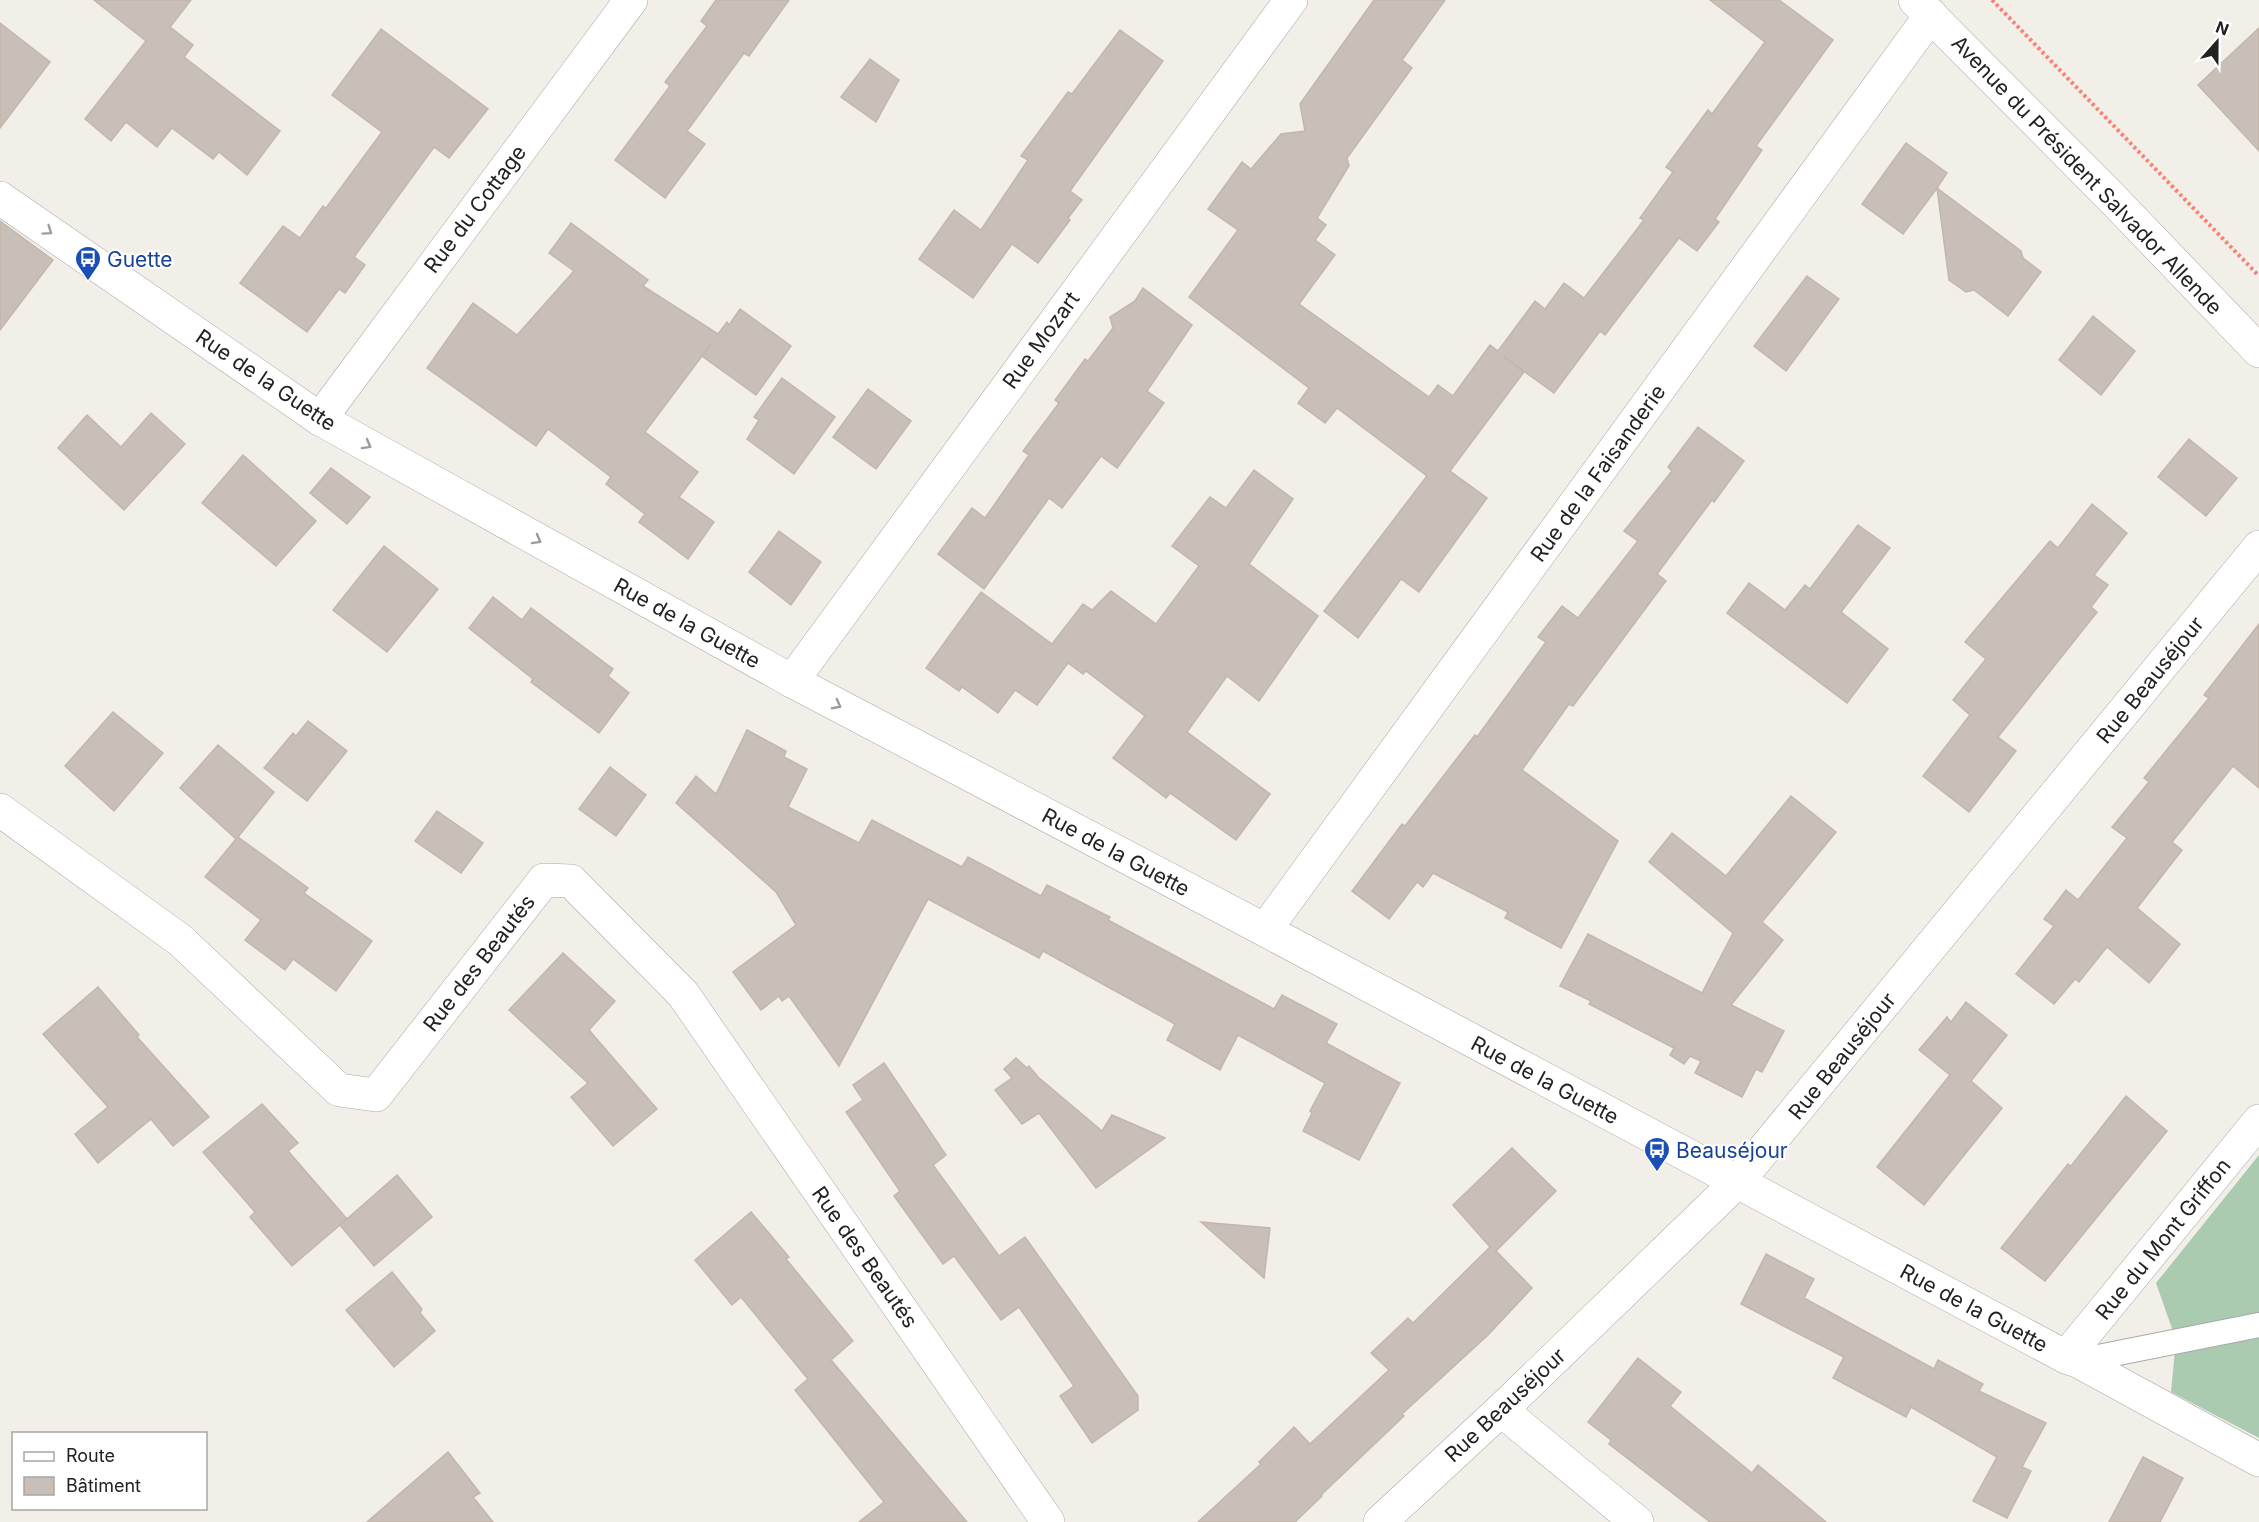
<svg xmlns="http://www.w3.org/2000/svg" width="2259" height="1522" viewBox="0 0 2259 1522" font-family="Inter,sans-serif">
  <rect width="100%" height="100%" fill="#f2efe9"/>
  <path fill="#aacbaf" d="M 2259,1155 L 2259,1438 L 2171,1392 L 2176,1340 L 2156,1283 Z"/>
  <g fill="#c7bfb8" stroke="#c4b6ab" stroke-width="1.5">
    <path d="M 94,0 L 191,0 L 170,27 L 193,45 L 184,57 L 280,131 L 247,175 L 219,152 L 213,159 L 172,128 L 157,147 L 126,122 L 111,141 L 85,119 L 146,41 Z"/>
    <path d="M 716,0 L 789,0 L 749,56 L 744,53 L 687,131 L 705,144 L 665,198 L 615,160 L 670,86 L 665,82 L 707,26 L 701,21 Z"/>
    <path d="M 1374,0 L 1445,0 L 1402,60 L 1412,68 L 1347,158 L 1349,166 L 1317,218 L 1326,225 L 1315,240 L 1335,255 L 1299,304 L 1429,397 L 1438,385 L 1453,396 L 1490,345 L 1498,351 L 1535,301 L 1545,309 L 1564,283 L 1584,298 L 1644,220 L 1640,218 L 1673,172 L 1666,167 L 1708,110 L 1712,114 L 1765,42 L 1710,0 L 1779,0 L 1833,40 L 1756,146 L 1762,150 L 1715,219 L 1719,222 L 1697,251 L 1679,238 L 1605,335 L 1600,331 L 1554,393 L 1503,356 L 1524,372 L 1450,471 L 1487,498 L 1419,592 L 1401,579 L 1358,638 L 1324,611 L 1427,476 L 1337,408 L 1325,423 L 1298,403 L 1309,388 L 1189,297 L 1238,230 L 1208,209 L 1242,162 L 1251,169 L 1281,134 L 1305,131 L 1300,104 Z"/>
    <path d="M 0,23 L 50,62 L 0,128 Z"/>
    <path d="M 2259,28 L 2259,151 L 2198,85 Z"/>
    <path d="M 381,29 L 488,109 L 449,158 L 434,147 L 354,257 L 365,265 L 345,293 L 339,289 L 307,332 L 240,283 L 283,226 L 300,238 L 323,206 L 326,208 L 382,132 L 332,95 Z"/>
    <path d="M 1120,30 L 1163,61 L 1070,191 L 1082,200 L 1068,218 L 1070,220 L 1038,263 L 1012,244 L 973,298 L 919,259 L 954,210 L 981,230 L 1028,160 L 1021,156 L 1068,92 L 1072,94 Z"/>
    <path d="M 870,59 L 899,80 L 876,122 L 841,97 Z"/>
    <path d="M 1906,143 L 1947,173 L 1937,188 L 2021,251 L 2023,258 L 2041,272 L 2008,316 L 1974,290 L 1966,292 L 1949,280 L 1937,188 L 1903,234 L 1862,204 Z"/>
    <path d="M 0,221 L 53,260 L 0,330 Z"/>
    <path d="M 571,223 L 648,280 L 643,286 L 718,334 L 727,322 L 729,325 L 740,309 L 791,346 L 756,395 L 702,356 L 711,344 L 645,432 L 698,472 L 679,497 L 714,522 L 688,559 L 639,522 L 645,514 L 606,484 L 611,477 L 548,429 L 536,446 L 427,368 L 473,303 L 517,335 L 574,271 L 549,253 Z"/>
    <path d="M 1807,276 L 1839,299 L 1786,371 L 1754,346 Z"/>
    <path d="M 1143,288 L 1192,325 L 1147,391 L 1164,403 L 1117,468 L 1101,456 L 1062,508 L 1049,498 L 984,589 L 938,554 L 972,508 L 985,518 L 1029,455 L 1023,451 L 1059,403 L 1055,400 L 1085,359 L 1088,361 L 1113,328 L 1110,317 L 1135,301 Z"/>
    <path d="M 2093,316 L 2135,351 L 2101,395 L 2059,360 Z"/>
    <path d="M 782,378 L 835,417 L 794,474 L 747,439 L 759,420 L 754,417 Z"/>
    <path d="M 868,389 L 911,421 L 876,469 L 833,437 Z"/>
    <path d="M 151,413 L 185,444 L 124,510 L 58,448 L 87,415 L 121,447 Z"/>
    <path d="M 1698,427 L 1744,461 L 1714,502 L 1712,500 L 1657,574 L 1666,581 L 1573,706 L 1569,704 L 1522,770 L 1618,841 L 1561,948 L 1505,918 L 1508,912 L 1433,873 L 1423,887 L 1417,882 L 1389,919 L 1352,891 L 1402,824 L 1405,826 L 1475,735 L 1477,737 L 1546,642 L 1538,637 L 1562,606 L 1578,618 L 1638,541 L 1624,531 L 1672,471 L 1668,467 Z"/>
    <path d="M 2189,439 L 2237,478 L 2206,516 L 2158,477 Z"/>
    <path d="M 243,455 L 316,521 L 276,566 L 202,503 Z"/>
    <path d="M 331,468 L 370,497 L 347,524 L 310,493 Z"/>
    <path d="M 1254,470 L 1293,499 L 1249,564 L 1318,616 L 1259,701 L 1227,676 L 1187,732 L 1270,794 L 1236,840 L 1170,793 L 1166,798 L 1113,758 L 1145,716 L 1086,671 L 1083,674 L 1068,663 L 1037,705 L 1015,690 L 998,713 L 962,687 L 959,691 L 926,668 L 981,592 L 1052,644 L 1083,604 L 1092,610 L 1111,591 L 1156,624 L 1199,566 L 1172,546 L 1210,497 L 1226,508 Z"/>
    <path d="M 2092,504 L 2127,533 L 2094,575 L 2108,585 L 2091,607 L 2097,612 L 1998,737 L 2016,751 L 1969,812 L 1923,776 L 1970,715 L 1953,700 L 1986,659 L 1965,642 L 2050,541 L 2058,548 Z"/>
    <path d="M 1858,525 L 1890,548 L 1841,612 L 1888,649 L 1847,703 L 1727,613 L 1749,583 L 1785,610 L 1805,585 L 1810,589 Z"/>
    <path d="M 779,531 L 821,562 L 791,605 L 749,572 Z"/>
    <path d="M 384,546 L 438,589 L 387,652 L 333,610 Z"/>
    <path d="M 493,597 L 522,620 L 531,608 L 613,669 L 608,676 L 629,693 L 599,733 L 531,682 L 533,679 L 469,628 Z"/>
    <path d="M 2259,624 L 2259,788 L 2233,766 L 2172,842 L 2182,850 L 2137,908 L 2180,944 L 2149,983 L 2107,947 L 2079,982 L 2075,979 L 2054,1004 L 2016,974 L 2054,926 L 2044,919 L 2066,890 L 2078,900 L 2127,838 L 2112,827 L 2149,782 L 2144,778 L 2209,698 L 2204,695 Z"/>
    <path d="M 113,712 L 163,753 L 114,811 L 65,766 Z"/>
    <path d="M 308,721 L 347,751 L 307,801 L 264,768 L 293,733 L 296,736 Z"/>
    <path d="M 747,730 L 786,751 L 784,757 L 807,769 L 788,807 L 859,843 L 872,820 L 962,867 L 968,857 L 1041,896 L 1047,885 L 1110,917 L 1108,920 L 1274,1009 L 1282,995 L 1337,1024 L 1326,1043 L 1400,1083 L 1359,1160 L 1303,1131 L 1312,1113 L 1310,1111 L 1325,1083 L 1238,1035 L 1220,1070 L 1167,1040 L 1175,1024 L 1043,951 L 1039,958 L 928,899 L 839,1066 L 789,996 L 782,1001 L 779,996 L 761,1010 L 733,972 L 796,925 L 776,892 L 676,803 L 696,776 L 716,794 Z"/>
    <path d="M 218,745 L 274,792 L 238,837 L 308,888 L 304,893 L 372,941 L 336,991 L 293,959 L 285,970 L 245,940 L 261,920 L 205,877 L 236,839 L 180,788 Z"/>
    <path d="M 610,767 L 646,795 L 616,836 L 579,809 Z"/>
    <path d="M 1791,796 L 1836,832 L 1762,922 L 1783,940 L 1731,1005 L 1784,1031 L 1762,1072 L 1756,1069 L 1742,1097 L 1695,1073 L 1701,1061 L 1690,1056 L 1684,1064 L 1670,1055 L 1674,1048 L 1589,1004 L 1591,1001 L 1560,986 L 1588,934 L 1702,993 L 1733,933 L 1649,862 L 1672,833 L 1726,876 Z"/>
    <path d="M 437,811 L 483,843 L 461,873 L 415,841 Z"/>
    <path d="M 563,953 L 615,1001 L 589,1030 L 657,1109 L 613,1146 L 571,1097 L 588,1083 L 509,1010 Z"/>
    <path d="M 98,987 L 139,1035 L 137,1037 L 209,1117 L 173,1146 L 151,1119 L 98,1163 L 75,1134 L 108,1107 L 43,1034 Z"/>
    <path d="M 1966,1002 L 2007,1035 L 1971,1081 L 2002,1108 L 1924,1205 L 1877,1167 L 1950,1075 L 1919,1050 L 1947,1017 L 1951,1022 Z"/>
    <path d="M 1016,1058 L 1027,1068 L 1029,1066 L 1038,1077 L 1102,1131 L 1112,1115 L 1165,1138 L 1096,1188 L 1039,1113 L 1022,1124 L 995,1090 L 1012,1078 L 1004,1069 Z"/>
    <path d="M 884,1063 L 946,1155 L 933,1165 L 999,1256 L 1025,1237 L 1138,1396 L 1138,1410 L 1092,1443 L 1060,1396 L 1074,1386 L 1019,1307 L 1001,1320 L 954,1256 L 943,1264 L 894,1196 L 900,1191 L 846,1112 L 863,1100 L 853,1085 Z"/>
    <path d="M 2126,1096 L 2167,1131 L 2045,1281 L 2001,1248 L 2068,1164 L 2071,1166 Z"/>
    <path d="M 262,1104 L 298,1143 L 288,1151 L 347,1219 L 292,1266 L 250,1217 L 255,1212 L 203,1152 Z"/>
    <path d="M 1512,1148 L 1556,1191 L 1496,1251 L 1532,1288 L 1488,1335 L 1402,1414 L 1404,1416 L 1321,1495 L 1322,1496 L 1295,1522 L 1198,1522 L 1261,1464 L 1259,1462 L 1294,1427 L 1310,1444 L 1389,1370 L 1371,1353 L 1408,1318 L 1413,1323 L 1490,1247 L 1453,1205 Z"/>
    <path d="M 397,1175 L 432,1217 L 374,1266 L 340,1225 Z"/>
    <path d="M 751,1212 L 789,1257 L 786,1259 L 853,1341 L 831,1360 L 967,1522 L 859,1522 L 884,1502 L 795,1390 L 808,1379 L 741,1297 L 732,1305 L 695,1260 Z"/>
    <path d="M 1201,1222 L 1270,1228 L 1264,1278 Z"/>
    <path d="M 1766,1254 L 1814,1279 L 1804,1298 L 1934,1369 L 1938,1360 L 1983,1384 L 1979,1391 L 2046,1423 L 2022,1467 L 2031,1471 L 2007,1518 L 1973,1501 L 1997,1457 L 1911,1407 L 1906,1417 L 1833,1378 L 1844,1357 L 1741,1304 Z"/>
    <path d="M 392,1272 L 422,1309 L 420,1313 L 435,1331 L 394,1367 L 346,1310 Z"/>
    <path d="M 1638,1358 L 1681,1392 L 1670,1406 L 1752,1473 L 1758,1465 L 1826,1522 L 1710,1522 L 1609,1444 L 1611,1440 L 1588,1422 Z"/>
    <path d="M 448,1452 L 480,1493 L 473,1497 L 493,1522 L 367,1522 Z"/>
    <path d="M 2143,1457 L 2183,1478 L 2160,1522 L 2109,1522 Z"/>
  </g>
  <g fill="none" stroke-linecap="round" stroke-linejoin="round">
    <defs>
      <path id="service" d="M 2078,1361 L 2259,1325"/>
      <g id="minor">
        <path d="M 0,198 L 320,419 L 792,681 L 1265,930 L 2066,1357 L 2078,1361 L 2259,1460"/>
        <path d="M 320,419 L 631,0"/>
        <path d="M 792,681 L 1291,0"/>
        <path d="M 0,810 L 180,940 L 339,1090 L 376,1095 L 544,880 L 571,881 L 683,994 L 1048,1522"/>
        <path d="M 1265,930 L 1931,15"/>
        <path d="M 2066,1357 L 2259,1121"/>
        <path d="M 1501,1410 L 1637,1522"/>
        <path d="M 1380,1522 L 1501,1410 L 1738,1181 L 2259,547"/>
      </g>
      <path id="tertiary" d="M 1915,0 L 2108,194 L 2259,351"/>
    </defs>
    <use href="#service" stroke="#a9a9a9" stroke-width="26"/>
    <use href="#minor" stroke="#a9a9a9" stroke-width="34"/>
    <use href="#tertiary" stroke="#a9a9a9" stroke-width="34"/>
    <path stroke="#fa8072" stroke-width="4" stroke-dasharray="3 3" stroke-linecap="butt" d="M 1992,0 L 2259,276"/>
    <use href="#service" stroke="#fff" stroke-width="24"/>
    <use href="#minor" stroke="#fff" stroke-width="33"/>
    <use href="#tertiary" stroke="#fff" stroke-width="33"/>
  </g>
  <defs><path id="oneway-chevron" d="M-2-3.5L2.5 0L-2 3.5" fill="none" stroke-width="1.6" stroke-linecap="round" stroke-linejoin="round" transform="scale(1.5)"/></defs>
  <g stroke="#9c9c9c">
    <use href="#oneway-chevron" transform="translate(48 231) rotate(35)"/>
    <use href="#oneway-chevron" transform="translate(367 445) rotate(29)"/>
    <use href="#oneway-chevron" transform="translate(537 540) rotate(29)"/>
    <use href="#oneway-chevron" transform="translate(837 705) rotate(28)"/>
  </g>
  <defs>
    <symbol id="bus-pin" viewBox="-11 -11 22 30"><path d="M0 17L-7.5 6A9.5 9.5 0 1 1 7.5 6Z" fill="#1a4fb4" stroke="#fff"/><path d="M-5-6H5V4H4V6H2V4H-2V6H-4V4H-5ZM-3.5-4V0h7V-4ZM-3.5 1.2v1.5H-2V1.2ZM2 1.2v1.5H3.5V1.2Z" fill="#fff"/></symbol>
  </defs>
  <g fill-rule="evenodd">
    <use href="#bus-pin" x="73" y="244" width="30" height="40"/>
    <use href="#bus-pin" x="1642" y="1135" width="30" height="40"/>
  </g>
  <g text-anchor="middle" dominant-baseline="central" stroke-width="4.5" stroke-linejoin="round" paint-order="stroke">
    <g font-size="21" fill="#222" stroke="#fff">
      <text transform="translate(2087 175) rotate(46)">Avenue du Président Salvador Allende</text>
      <text transform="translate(475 209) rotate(-53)">Rue du Cottage</text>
      <text transform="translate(1041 340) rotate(-54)">Rue Mozart</text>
      <text transform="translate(266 380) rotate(34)">Rue de la Guette</text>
      <text transform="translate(1598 473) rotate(-54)">Rue de la Faisanderie</text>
      <text transform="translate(687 623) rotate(29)">Rue de la Guette</text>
      <text transform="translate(2150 680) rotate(-51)">Rue Beauséjour</text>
      <text transform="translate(1116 852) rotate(28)">Rue de la Guette</text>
      <text transform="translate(479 963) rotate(-52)">Rue des Beautés</text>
      <text transform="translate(1842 1056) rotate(-51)">Rue Beauséjour</text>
      <text transform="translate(1545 1080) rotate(28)">Rue de la Guette</text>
      <text transform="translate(2163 1239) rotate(-51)">Rue du Mont Griffon</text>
      <text transform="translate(865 1257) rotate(55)">Rue des Beautés</text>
      <text transform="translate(1974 1308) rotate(28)">Rue de la Guette</text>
      <text transform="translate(1505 1405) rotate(-43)">Rue Beauséjour</text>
    </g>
    <g font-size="21" fill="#164399" stroke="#fff" text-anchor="start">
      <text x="107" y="259">Guette</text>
      <text x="1676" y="1150">Beauséjour</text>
    </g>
  </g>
  <rect x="12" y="1432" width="195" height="78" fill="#ffffff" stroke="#a7a7a7" stroke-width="1.5"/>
  <rect x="24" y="1452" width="30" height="9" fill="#ffffff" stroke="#a7a7a7" stroke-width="1.5"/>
  <text x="66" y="1462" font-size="18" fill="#222222">Route</text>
  <rect x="24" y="1477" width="30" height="18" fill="#c7bfb8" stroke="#a7a7a7" stroke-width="1.5"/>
  <text x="66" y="1492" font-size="18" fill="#222222">Bâtiment</text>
  <g transform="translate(2217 42) rotate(21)" stroke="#ffffff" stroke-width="4.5" paint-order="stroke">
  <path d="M0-4.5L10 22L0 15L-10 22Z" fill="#222222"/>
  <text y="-9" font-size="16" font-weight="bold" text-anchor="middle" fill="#222222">N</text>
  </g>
</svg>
